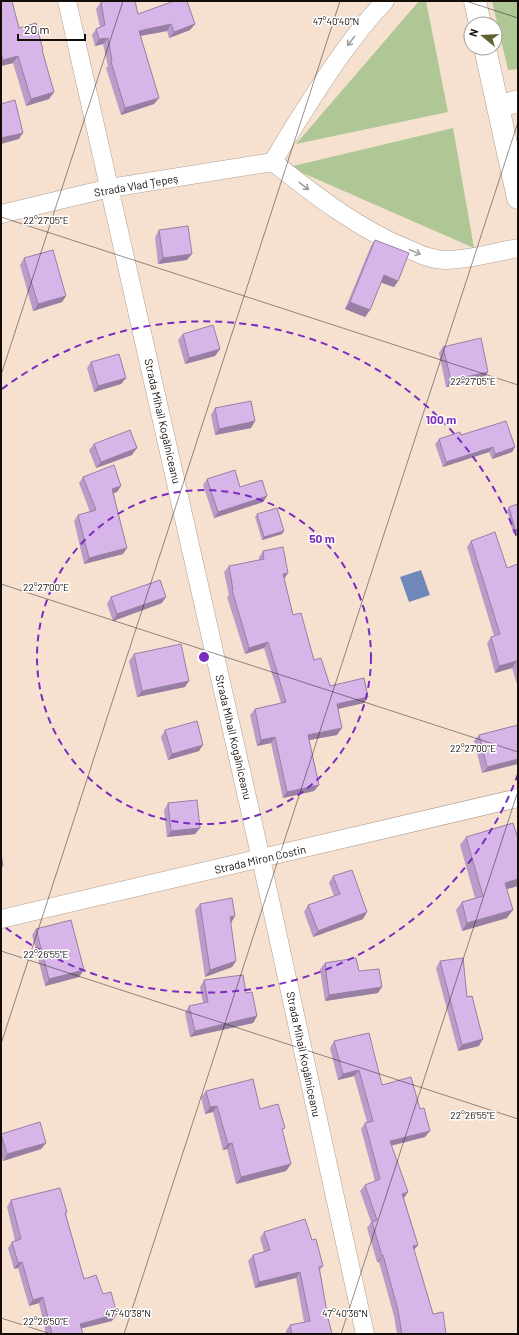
<svg xmlns="http://www.w3.org/2000/svg" width="519" height="1335" viewBox="0 0 519 1335" font-family="Barlow,sans-serif">
  <rect width="100%" height="100%" fill="#f6e1d1"/>
  <g fill="#aec795">
    <path d="M 419,1 L 426,1 L 448,112 L 296,144 Z"/>
    <path d="M 492,1 L 518,1 L 518,69 L 508,70 Z"/>
    <path d="M 453,128 L 474,248 L 289,167 Z"/>
  </g>
  <path fill="#6f87b9" d="M 421,570 L 430,595 L 409,602 L 400,577 Z"/>
  <g fill="none" stroke-linecap="round" stroke-linejoin="round">
    <defs>
      <g id="street">
        <path d="M 67,1 L 261,859 L 365,1334"/>
        <path d="M 273,162 C 315,195 358,229 408,249 C 420,254 432,260 446,260 C 470,260 495,252 518,248"/>
        <path d="M 273,162 C 288,135 305,109 322,83 C 341,54 361,26 385,1"/>
        <path d="M 1,214 L 110,188 L 273,162"/>
        <path d="M 1,919 L 518,798"/>
      </g>
      <path id="secondary" d="M 498,107 L 518,101"/>
      <g id="primary">
        <path d="M 475,1 L 480,24"/>
        <path d="M 485,48 L 518,198"/>
      </g>
    </defs>
    <use href="#street" stroke="#b19e8f" stroke-width="19"/>
    <use href="#secondary" stroke="#b19e8f" stroke-width="23"/>
    <use href="#primary" stroke="#b19e8f" stroke-width="23"/>
    <use href="#street" stroke="#fff" stroke-width="18"/>
    <use href="#secondary" stroke="#fff" stroke-width="22"/>
    <use href="#primary" stroke="#fff" stroke-width="22"/>
  </g>
  <g fill="#ba9cc8">
    <path d="M 1,1 L 19,28 L 43,50 L 42,51 L 54,92 L 49,99 L 26,106 L 13,63 L 1,66 Z"/>
    <path d="M 101,2 L 138,14 L 195,24 L 190,30 L 169,38 L 167,31 L 140,36 L 154,104 L 121,115 L 106,68 L 108,66 L 103,44 L 95,46 L 92,35 L 96,29 L 100,27 L 96,9 Z"/>
    <path d="M 159,230 L 187,260 L 158,264 L 155,237 Z"/>
    <path d="M 375,240 L 398,281 L 394,287 L 381,282 L 370,310 L 365,317 L 345,309 L 371,246 Z"/>
    <path d="M 24,258 L 66,296 L 62,302 L 33,311 L 20,265 Z"/>
    <path d="M 183,334 L 220,349 L 215,356 L 185,364 L 178,340 Z"/>
    <path d="M 443,347 L 484,378 L 446,387 L 439,353 Z"/>
    <path d="M 91,362 L 126,378 L 121,384 L 94,392 L 87,368 Z"/>
    <path d="M 215,408 L 255,421 L 251,428 L 215,435 L 211,415 Z"/>
    <path d="M 461,435 L 515,447 L 512,452 L 492,459 L 489,452 L 443,467 L 435,444 L 439,439 Z"/>
    <path d="M 94,444 L 132,455 L 96,468 L 89,450 Z"/>
    <path d="M 83,477 L 121,486 L 117,492 L 114,493 L 123,554 L 84,564 L 74,521 L 78,515 L 90,512 L 79,483 Z"/>
    <path d="M 207,479 L 240,487 L 267,496 L 263,502 L 214,518 L 203,485 Z"/>
    <path d="M 518,504 L 518,532 L 513,533 L 507,510 L 509,507 Z"/>
    <path d="M 257,514 L 282,534 L 262,540 L 255,517 Z"/>
    <path d="M 471,541 L 507,568 L 518,564 L 518,688 L 512,668 L 495,673 L 487,643 L 491,637 L 494,636 L 467,547 Z"/>
    <path d="M 263,551 L 284,579 L 293,615 L 314,660 L 330,686 L 364,703 L 338,709 L 337,735 L 309,740 L 319,785 L 314,791 L 283,798 L 271,743 L 257,746 L 250,715 L 255,709 L 281,703 L 264,648 L 245,654 L 227,597 L 229,595 L 224,572 L 229,566 L 259,560 L 259,557 Z"/>
    <path d="M 111,597 L 162,603 L 113,621 L 107,604 Z"/>
    <path d="M 134,654 L 185,687 L 137,697 L 129,661 Z"/>
    <path d="M 518,725 L 482,773 L 474,741 L 479,735 Z"/>
    <path d="M 165,730 L 199,751 L 168,760 L 161,737 Z"/>
    <path d="M 168,803 L 200,828 L 195,834 L 167,837 L 164,810 Z"/>
    <path d="M 466,837 L 518,839 L 518,886 L 507,889 L 507,918 L 462,931 L 456,910 L 462,902 L 475,898 L 460,845 Z"/>
    <path d="M 333,876 L 363,919 L 313,937 L 304,912 L 308,905 L 334,896 L 329,883 Z"/>
    <path d="M 200,904 L 235,916 L 230,923 L 236,961 L 232,967 L 205,977 L 195,910 Z"/>
    <path d="M 36,929 L 79,977 L 45,986 L 32,935 Z"/>
    <path d="M 440,961 L 467,997 L 479,1046 L 458,1051 L 436,968 Z"/>
    <path d="M 325,963 L 359,971 L 378,993 L 325,1001 L 320,969 Z"/>
    <path d="M 204,980 L 246,993 L 257,1016 L 253,1023 L 190,1037 L 185,1013 L 189,1006 L 203,1003 L 200,987 Z"/>
    <path d="M 334,1041 L 382,1085 L 425,1137 L 391,1146 L 404,1198 L 418,1245 L 414,1250 L 433,1314 L 446,1334 L 397,1334 L 394,1316 L 379,1262 L 377,1262 L 367,1228 L 371,1222 L 360,1191 L 365,1185 L 375,1181 L 361,1129 L 365,1123 L 367,1122 L 354,1076 L 338,1080 L 330,1048 Z"/>
    <path d="M 206,1091 L 260,1109 L 282,1131 L 291,1164 L 286,1171 L 236,1184 L 227,1149 L 223,1150 L 213,1112 L 205,1114 L 201,1097 Z"/>
    <path d="M 1,1134 L 46,1143 L 41,1149 L 3,1161 L 1,1155 Z"/>
    <path d="M 11,1200 L 67,1212 L 66,1214 L 84,1279 L 112,1321 L 81,1328 L 83,1334 L 46,1334 L 39,1303 L 29,1306 L 18,1268 L 14,1269 L 8,1248 L 12,1242 L 15,1241 L 7,1207 Z"/>
    <path d="M 264,1232 L 312,1240 L 323,1266 L 320,1270 L 328,1318 L 332,1334 L 286,1334 L 286,1331 L 290,1325 L 304,1322 L 296,1278 L 255,1288 L 248,1261 L 253,1255 L 264,1252 L 260,1238 Z"/>
  </g>
  <g fill="#977fa3">
    <path d="M 171,24 L 167,31 L 134,37 L 139,31 Z"/>
    <path d="M 195,24 L 190,30 L 169,38 L 174,32 Z"/>
    <path d="M 108,38 L 103,44 L 95,46 L 99,39 Z"/>
    <path d="M 18,56 L 13,63 L 1,66 L 1,63 L 3,60 Z"/>
    <path d="M 54,92 L 49,99 L 26,106 L 31,99 Z"/>
    <path d="M 159,98 L 154,104 L 121,115 L 125,108 Z"/>
    <path d="M 23,133 L 19,139 L 1,144 L 1,138 Z"/>
    <path d="M 192,254 L 187,260 L 158,264 L 163,258 Z"/>
    <path d="M 384,275 L 398,281 L 394,287 L 379,282 Z"/>
    <path d="M 66,296 L 62,302 L 33,311 L 38,304 Z"/>
    <path d="M 350,302 L 370,310 L 365,317 L 345,309 Z"/>
    <path d="M 220,349 L 215,356 L 185,364 L 189,358 Z"/>
    <path d="M 488,372 L 484,378 L 446,387 L 451,380 Z"/>
    <path d="M 126,378 L 121,384 L 94,392 L 98,386 Z"/>
    <path d="M 255,421 L 251,428 L 215,435 L 219,429 Z"/>
    <path d="M 493,447 L 489,452 L 443,467 L 446,462 Z"/>
    <path d="M 515,447 L 512,452 L 492,459 L 495,454 Z"/>
    <path d="M 137,448 L 132,455 L 96,468 L 101,462 Z"/>
    <path d="M 121,486 L 117,492 L 108,495 L 112,489 Z"/>
    <path d="M 267,496 L 263,502 L 214,518 L 218,512 Z"/>
    <path d="M 518,529 L 518,532 L 513,533 L 515,530 Z"/>
    <path d="M 284,531 L 282,534 L 262,540 L 264,537 Z"/>
    <path d="M 127,548 L 123,554 L 84,564 L 89,558 Z"/>
    <path d="M 288,573 L 284,579 L 283,574 Z"/>
    <path d="M 166,597 L 162,603 L 113,621 L 117,614 Z"/>
    <path d="M 268,642 L 264,648 L 245,654 L 249,648 Z"/>
    <path d="M 517,661 L 512,668 L 495,673 L 499,666 Z"/>
    <path d="M 189,681 L 185,687 L 137,697 L 142,691 Z"/>
    <path d="M 368,697 L 364,703 L 332,710 L 337,704 Z"/>
    <path d="M 342,728 L 337,735 L 304,741 L 308,735 Z"/>
    <path d="M 275,737 L 271,743 L 257,746 L 261,740 Z"/>
    <path d="M 203,745 L 199,751 L 168,760 L 172,754 Z"/>
    <path d="M 518,759 L 518,764 L 482,773 L 487,767 Z"/>
    <path d="M 319,785 L 314,791 L 283,798 L 287,792 Z"/>
    <path d="M 200,828 L 195,834 L 167,837 L 171,831 Z"/>
    <path d="M 518,879 L 518,886 L 499,891 L 505,883 Z"/>
    <path d="M 513,910 L 507,918 L 462,931 L 467,923 Z"/>
    <path d="M 367,912 L 363,919 L 313,937 L 318,931 Z"/>
    <path d="M 235,916 L 231,923 L 225,924 L 230,917 Z"/>
    <path d="M 236,961 L 232,967 L 205,977 L 210,970 Z"/>
    <path d="M 84,970 L 79,977 L 45,986 L 49,979 Z"/>
    <path d="M 382,987 L 378,993 L 325,1001 L 329,995 Z"/>
    <path d="M 257,1016 L 253,1023 L 190,1037 L 195,1031 Z"/>
    <path d="M 483,1039 L 479,1046 L 458,1051 L 462,1045 Z"/>
    <path d="M 359,1070 L 354,1076 L 338,1080 L 343,1074 Z"/>
    <path d="M 217,1106 L 213,1112 L 205,1114 L 210,1107 Z"/>
    <path d="M 430,1131 L 425,1137 L 385,1147 L 390,1141 Z"/>
    <path d="M 46,1143 L 41,1149 L 3,1161 L 7,1154 Z"/>
    <path d="M 232,1143 L 227,1149 L 223,1150 L 228,1144 Z"/>
    <path d="M 291,1164 L 286,1171 L 236,1184 L 241,1177 Z"/>
    <path d="M 408,1192 L 404,1198 L 402,1194 Z"/>
    <path d="M 418,1245 L 413,1251 L 413,1246 Z"/>
    <path d="M 383,1255 L 379,1262 L 377,1262 L 382,1256 Z"/>
    <path d="M 22,1262 L 18,1268 L 14,1269 L 18,1263 Z"/>
    <path d="M 300,1272 L 296,1278 L 255,1288 L 259,1282 Z"/>
    <path d="M 43,1297 L 39,1303 L 29,1306 L 33,1300 Z"/>
    <path d="M 117,1314 L 112,1321 L 75,1330 L 80,1324 Z"/>
  </g>
  <g fill="#d8b5e9" stroke="#977fa3">
    <path d="M 1,1 L 12,1 L 19,28 L 36,23 L 43,50 L 42,50 L 54,92 L 31,99 L 18,56 L 3,60 L 1,53 Z"/>
    <path d="M 108,1 L 135,1 L 138,14 L 174,1 L 187,1 L 195,24 L 174,32 L 171,24 L 139,31 L 159,98 L 125,108 L 111,62 L 112,61 L 108,38 L 99,39 L 96,29 L 105,25 L 101,2 Z"/>
    <path d="M 15,100 L 23,133 L 1,138 L 1,104 Z"/>
    <path d="M 188,226 L 192,254 L 163,258 L 159,230 Z"/>
    <path d="M 375,240 L 409,253 L 398,281 L 384,275 L 370,310 L 350,302 Z"/>
    <path d="M 53,250 L 66,296 L 38,304 L 24,258 Z"/>
    <path d="M 213,325 L 220,349 L 189,358 L 183,334 Z"/>
    <path d="M 481,338 L 488,372 L 451,380 L 443,347 Z"/>
    <path d="M 119,354 L 126,378 L 98,386 L 91,362 Z"/>
    <path d="M 251,401 L 255,421 L 219,429 L 215,408 Z"/>
    <path d="M 506,421 L 515,447 L 495,454 L 493,447 L 446,462 L 439,439 L 460,432 L 461,435 Z"/>
    <path d="M 130,430 L 137,448 L 101,462 L 94,444 Z"/>
    <path d="M 114,465 L 121,486 L 112,489 L 127,548 L 89,558 L 78,515 L 96,510 L 83,477 Z"/>
    <path d="M 235,470 L 240,487 L 262,480 L 267,496 L 218,512 L 207,479 Z"/>
    <path d="M 518,504 L 518,529 L 515,530 L 509,507 Z"/>
    <path d="M 277,508 L 284,531 L 264,537 L 257,514 Z"/>
    <path d="M 495,532 L 507,568 L 518,564 L 518,665 L 517,661 L 499,666 L 491,637 L 500,634 L 471,541 Z"/>
    <path d="M 283,547 L 288,573 L 283,574 L 293,615 L 301,613 L 314,660 L 321,658 L 330,686 L 364,678 L 368,697 L 337,704 L 342,728 L 308,735 L 319,785 L 287,792 L 275,737 L 261,740 L 255,709 L 286,702 L 268,642 L 249,648 L 232,590 L 233,590 L 229,566 L 264,559 L 263,551 Z"/>
    <path d="M 160,580 L 166,597 L 117,614 L 111,597 Z"/>
    <path d="M 181,644 L 189,681 L 142,691 L 134,654 Z"/>
    <path d="M 197,721 L 203,745 L 172,754 L 165,730 Z"/>
    <path d="M 518,725 L 518,759 L 487,767 L 479,735 Z"/>
    <path d="M 197,800 L 200,828 L 171,831 L 168,803 Z"/>
    <path d="M 513,823 L 518,839 L 518,879 L 505,883 L 513,910 L 467,923 L 462,902 L 483,896 L 466,837 Z"/>
    <path d="M 1,853 L 3,866 L 1,866 Z"/>
    <path d="M 352,870 L 367,912 L 318,931 L 308,905 L 340,894 L 333,876 Z"/>
    <path d="M 232,898 L 235,916 L 230,917 L 236,961 L 210,970 L 200,904 Z"/>
    <path d="M 71,920 L 84,970 L 49,979 L 36,929 Z"/>
    <path d="M 356,958 L 359,971 L 379,969 L 382,987 L 329,995 L 325,963 Z"/>
    <path d="M 463,958 L 467,997 L 472,996 L 483,1039 L 462,1045 L 440,961 Z"/>
    <path d="M 243,975 L 246,993 L 252,992 L 257,1016 L 195,1031 L 189,1006 L 208,1002 L 204,980 Z"/>
    <path d="M 369,1033 L 382,1085 L 411,1077 L 420,1109 L 424,1108 L 430,1131 L 390,1141 L 408,1192 L 402,1194 L 418,1245 L 413,1246 L 433,1314 L 443,1312 L 446,1334 L 402,1334 L 398,1310 L 383,1255 L 382,1256 L 372,1222 L 377,1220 L 365,1185 L 380,1179 L 365,1123 L 373,1121 L 359,1070 L 343,1074 L 334,1041 Z"/>
    <path d="M 253,1079 L 260,1109 L 278,1104 L 285,1128 L 282,1129 L 291,1164 L 241,1177 L 232,1143 L 228,1144 L 217,1106 L 210,1107 L 206,1091 Z"/>
    <path d="M 40,1122 L 46,1143 L 7,1154 L 1,1134 Z"/>
    <path d="M 60,1188 L 67,1212 L 65,1213 L 84,1279 L 96,1275 L 103,1294 L 111,1292 L 117,1314 L 80,1324 L 83,1334 L 52,1334 L 43,1297 L 33,1300 L 22,1262 L 18,1263 L 12,1242 L 21,1239 L 11,1200 Z"/>
    <path d="M 305,1219 L 312,1240 L 316,1239 L 323,1266 L 319,1267 L 328,1318 L 332,1334 L 292,1334 L 290,1325 L 310,1321 L 300,1272 L 259,1282 L 253,1255 L 270,1250 L 264,1232 Z"/>
  </g>
  <defs><path id="oneway-shaft" d="M-6 0H5M1.5-3L5.5 0L1.5 3" fill="none" stroke-width="1.6" stroke-linecap="round" stroke-linejoin="round"/></defs>
  <g stroke="#a19e9c">
    <use href="#oneway-shaft" transform="translate(351 41) rotate(128)"/>
    <use href="#oneway-shaft" transform="translate(304 186) rotate(38)"/>
    <use href="#oneway-shaft" transform="translate(415 252) rotate(22)"/>
  </g>
  <path fill="none" stroke="#140d08" stroke-width="1" stroke-opacity="0.45" d="M 466,1 L 518,18M 1,217 L 518,385M 1,375 L 123,1M 1,584 L 518,752M 1,951 L 518,1119M 1,1044 L 340,1M 1,1318 L 51,1334M 124,1334 L 518,122M 341,1334 L 518,791"/>
  <g fill="none" stroke="#7b2cbf" stroke-width="2" stroke-dasharray="7 5">
    <circle cx="204" cy="657" r="167"/>
    <path d="M518 774A335 335 0 0 1 2 925M2 389A335 335 0 0 1 518 540"/>
  </g>
  <g text-anchor="middle" dominant-baseline="central" stroke-width="3" stroke-linejoin="round" paint-order="stroke">
    <g font-size="11" fill="#140d08" stroke="#fff">
      <text transform="translate(136 185) rotate(-10)">Strada Vlad Țepeș</text>
      <text transform="translate(163 421) rotate(77)">Strada Mihail Kogălniceanu</text>
      <text transform="translate(234 737) rotate(77)">Strada Mihail Kogălniceanu</text>
      <text transform="translate(260 859) rotate(-13)">Strada Miron Costin</text>
      <text transform="translate(304 1054) rotate(78)">Strada Mihail Kogălniceanu</text>
    </g>
  </g>
  <g font-size="10" text-anchor="middle" fill="#140d08" stroke="#fff" stroke-width="3" stroke-linejoin="round" paint-order="stroke">
    <text x="336" y="25">47°40'40"N</text>
    <text x="46" y="224">22°27'05"E</text>
    <text x="473" y="385">22°27'05"E</text>
    <text x="46" y="591">22°27'00"E</text>
    <text x="473" y="752">22°27'00"E</text>
    <text x="46" y="958">22°26'55"E</text>
    <text x="473" y="1119">22°26'55"E</text>
    <text x="128" y="1317">47°40'38"N</text>
    <text x="345" y="1317">47°40'36"N</text>
    <text x="46" y="1325">22°26'50"E</text>
  </g>
  <circle cx="204" cy="657" r="6" fill="#7b2cbf" stroke="#fff" stroke-width="2"/>
  <g font-size="12" text-anchor="middle" font-weight="bold" fill="#7b2cbf" stroke="#fff" stroke-width="3" stroke-linejoin="round" paint-order="stroke">
    <text x="441" y="424">100 m</text>
    <text x="322" y="543">50 m</text>
  </g>
  <rect width="519" height="1335" fill="none" stroke="#140d08" stroke-width="4"/>
  <g transform="translate(483 36) rotate(288)"><circle r="19" fill="#ffffff" stroke="#a19e9c"/>
  <path d="M0-3L7 15L0 10L-7 15Z" fill="#64612e"/>
  <text y="-6" font-size="11" font-weight="bold" text-anchor="middle" fill="#140d08">N</text>
  </g>
  <path d="M18 34v6h67v-6" fill="none" stroke="#140d08" stroke-width="2"/>
  <text x="24" y="34" font-size="12" fill="#140d08" stroke="#ffffff" stroke-width="3" paint-order="stroke">20 m</text>
</svg>
